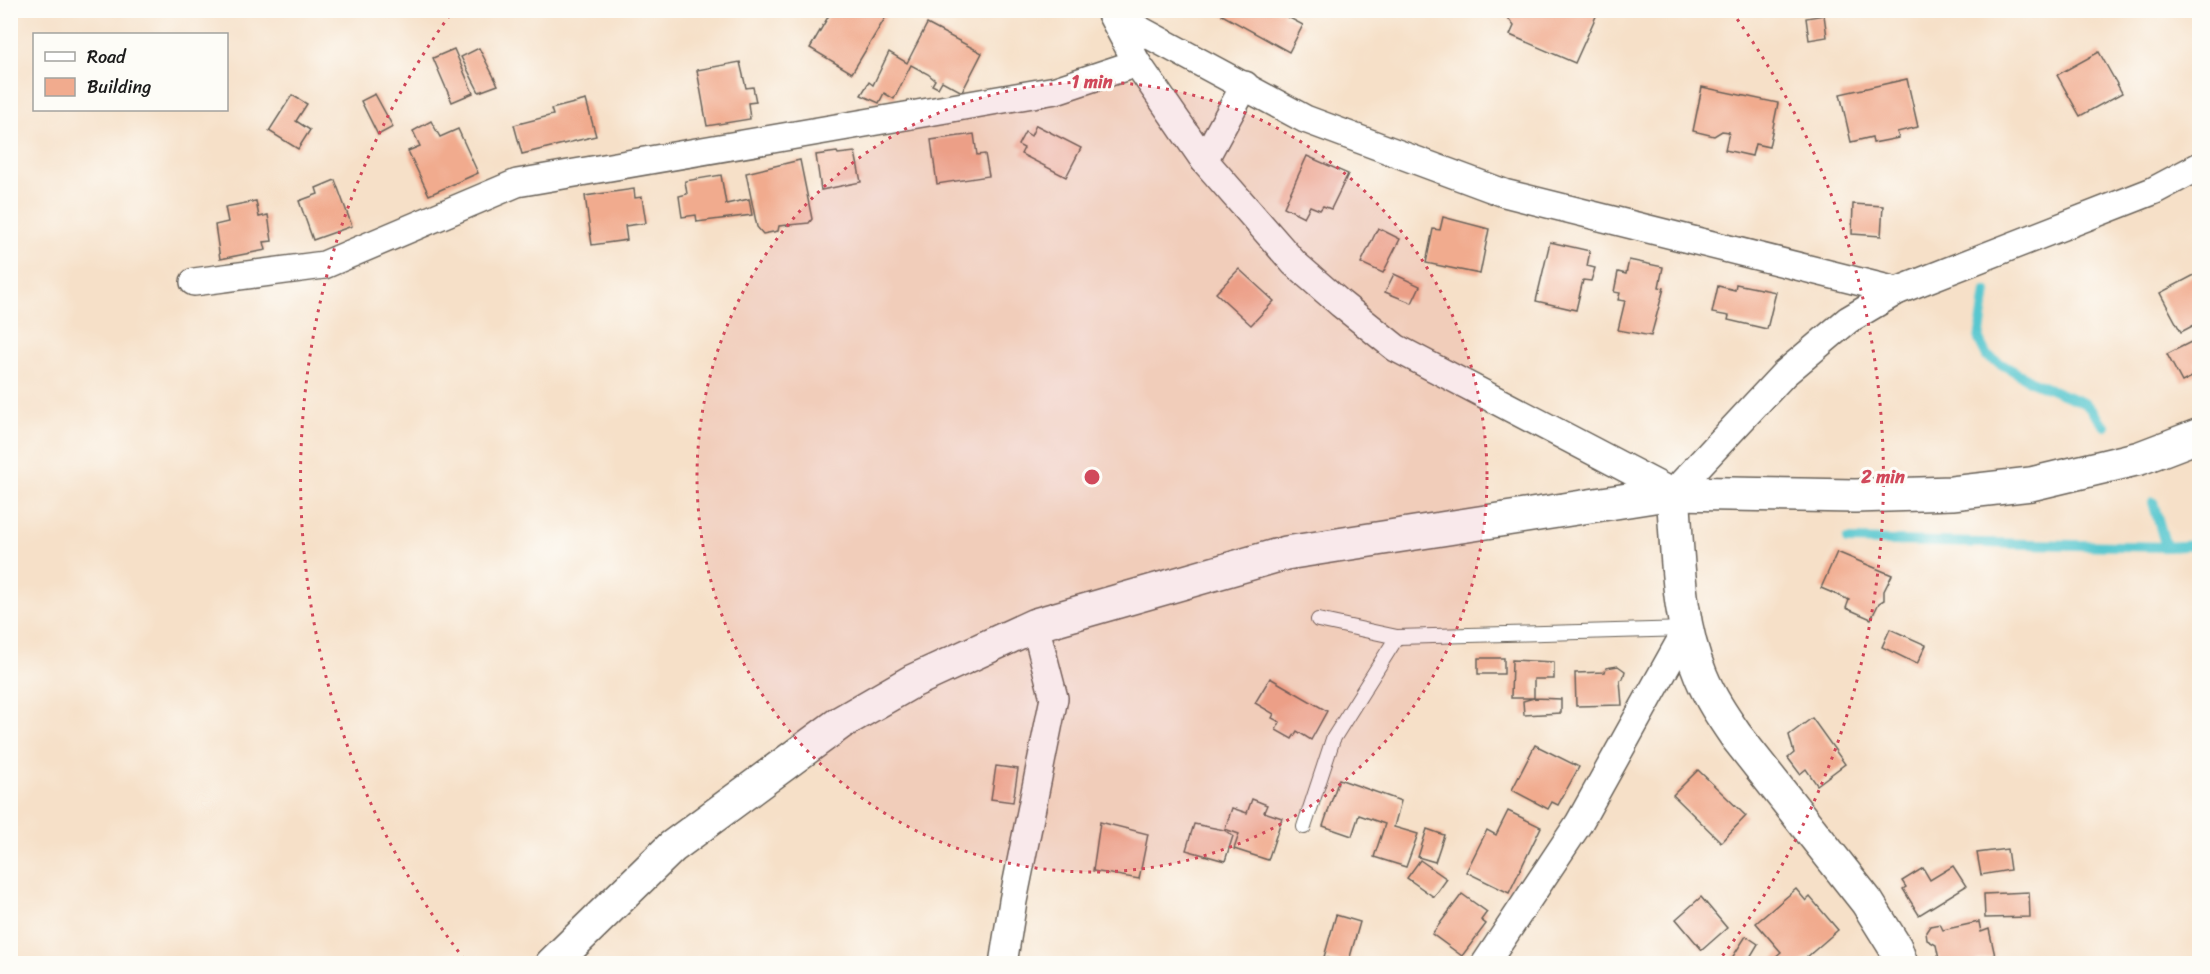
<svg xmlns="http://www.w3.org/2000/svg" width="2210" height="974" viewBox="0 0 2210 974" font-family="Sriracha,sans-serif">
  <rect width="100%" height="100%" fill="#fdfcf7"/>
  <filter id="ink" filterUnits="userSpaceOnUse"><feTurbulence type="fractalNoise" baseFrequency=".0167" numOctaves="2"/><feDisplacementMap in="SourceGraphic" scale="12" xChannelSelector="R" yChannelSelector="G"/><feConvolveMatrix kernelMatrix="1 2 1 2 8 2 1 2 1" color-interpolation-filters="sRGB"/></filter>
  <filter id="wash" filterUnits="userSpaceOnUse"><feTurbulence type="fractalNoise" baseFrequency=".008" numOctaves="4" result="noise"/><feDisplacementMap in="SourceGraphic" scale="24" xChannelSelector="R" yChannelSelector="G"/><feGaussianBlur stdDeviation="1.35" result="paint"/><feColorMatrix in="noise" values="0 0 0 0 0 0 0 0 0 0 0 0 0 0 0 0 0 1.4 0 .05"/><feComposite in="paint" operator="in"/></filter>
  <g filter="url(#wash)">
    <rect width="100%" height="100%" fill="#f6e0c8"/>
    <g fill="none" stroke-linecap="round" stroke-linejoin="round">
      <g stroke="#59c7cf" stroke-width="10">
        <path d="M 1986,291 L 1979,340 L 1987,356 L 2033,382 L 2086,404 L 2105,426"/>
        <path d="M 2153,502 L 2166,547 L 2200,545"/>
        <path d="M 1847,540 L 2166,547"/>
      </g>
    </g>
    <g id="blocks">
      <g fill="#f1ab8e">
        <path d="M 832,10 L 890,10 L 852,73 L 810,48 Z"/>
        <path d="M 1224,10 L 1288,10 L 1282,14 L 1303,25 L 1289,52 L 1222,15 Z"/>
        <path d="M 1508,10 L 1590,10 L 1597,14 L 1575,63 L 1510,35 L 1514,26 L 1506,15 Z"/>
        <path d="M 1824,15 L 1827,37 L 1809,40 L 1806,18 Z"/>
        <path d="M 927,24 L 982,53 L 962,92 L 942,81 L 938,88 L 932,85 L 935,80 L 928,74 L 911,65 L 894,99 L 884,93 L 879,103 L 861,95 L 869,82 L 873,85 L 889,52 L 907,63 Z"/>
        <path d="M 479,48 L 498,85 L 479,92 L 461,57 Z"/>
        <path d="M 454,49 L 473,93 L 452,102 L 433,58 Z"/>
        <path d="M 2099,52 L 2122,93 L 2080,116 L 2057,75 Z"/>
        <path d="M 740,62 L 746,88 L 753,87 L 756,102 L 748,103 L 750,119 L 707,126 L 697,70 Z"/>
        <path d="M 1907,79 L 1918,127 L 1897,132 L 1899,138 L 1873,143 L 1872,137 L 1851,142 L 1840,94 Z"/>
        <path d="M 1702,87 L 1778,103 L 1769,147 L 1755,144 L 1752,156 L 1725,150 L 1729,132 L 1722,131 L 1714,136 L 1693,131 Z"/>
        <path d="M 375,94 L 393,127 L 378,135 L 361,101 Z"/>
        <path d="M 292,95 L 307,104 L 296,121 L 310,130 L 298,149 L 269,131 Z"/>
        <path d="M 586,100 L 596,136 L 522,154 L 514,125 L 553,115 L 551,109 Z"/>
        <path d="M 431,121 L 440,137 L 458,129 L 478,173 L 429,195 L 408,151 L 420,146 L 413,131 Z"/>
        <path d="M 1036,125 L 1081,148 L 1066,177 L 1021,154 L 1024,148 L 1018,145 L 1025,132 L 1031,136 Z"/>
        <path d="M 974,134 L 977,155 L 985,154 L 989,176 L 937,184 L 931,140 Z"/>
        <path d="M 837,152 L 838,154 L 855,152 L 861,182 L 821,190 L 816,155 Z"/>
        <path d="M 1307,156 L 1348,174 L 1331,209 L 1323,206 L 1320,210 L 1310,206 L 1304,217 L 1284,207 Z"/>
        <path d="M 800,160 L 812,219 L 809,223 L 779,226 L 778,231 L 763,234 L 757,227 L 746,173 Z"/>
        <path d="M 721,175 L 726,204 L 749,199 L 752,215 L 697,222 L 696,215 L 682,217 L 679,196 L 687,194 L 685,181 Z"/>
        <path d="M 335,180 L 352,226 L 313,240 L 299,201 L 318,194 L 316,188 Z"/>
        <path d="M 634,189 L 635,198 L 642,197 L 646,223 L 625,226 L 627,240 L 592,245 L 585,196 Z"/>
        <path d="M 256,201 L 259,217 L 268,215 L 272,241 L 264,242 L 266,250 L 220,259 L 215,225 L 228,222 L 225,207 Z"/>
        <path d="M 1853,204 L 1883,206 L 1881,236 L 1852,234 Z"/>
        <path d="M 1443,217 L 1489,229 L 1480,274 L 1426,263 L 1433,229 L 1440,230 Z"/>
        <path d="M 1378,228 L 1400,239 L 1383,273 L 1361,263 Z"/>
        <path d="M 1550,242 L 1590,251 L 1587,266 L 1595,268 L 1591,281 L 1583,280 L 1576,310 L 1536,301 Z"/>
        <path d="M 1629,260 L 1663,267 L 1659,287 L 1664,288 L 1651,336 L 1618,330 L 1625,301 L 1618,300 L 1620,293 L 1614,292 L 1618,272 L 1626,274 Z"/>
        <path d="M 1239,269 L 1274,301 L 1251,325 L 1216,293 Z"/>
        <path d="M 2200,272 L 2200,322 L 2181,332 L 2160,293 Z"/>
        <path d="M 1394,274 L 1420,286 L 1412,303 L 1385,292 Z"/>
        <path d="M 1736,284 L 1776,292 L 1767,329 L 1728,320 L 1729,316 L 1712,313 L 1718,286 L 1735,290 Z"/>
        <path d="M 2195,340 L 2200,348 L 2200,361 L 2195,363 L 2200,373 L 2182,382 L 2167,354 Z"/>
        <path d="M 1837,552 L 1892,575 L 1884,591 L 1884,600 L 1879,603 L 1871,619 L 1846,608 L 1849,600 L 1821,588 Z"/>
        <path d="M 1890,629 L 1926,645 L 1917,664 L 1882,647 Z"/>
        <rect x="1478" y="658" width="26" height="16"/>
        <path d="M 1512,660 L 1554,662 L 1554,679 L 1534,679 L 1534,698 L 1561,699 L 1561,713 L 1524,715 L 1523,701 L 1534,698 L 1511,698 Z"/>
        <path d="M 1618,666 L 1625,671 L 1623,679 L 1620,680 L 1622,705 L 1576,706 L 1575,673 L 1605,672 L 1606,668 Z"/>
        <path d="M 1270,678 L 1327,711 L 1311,740 L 1297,731 L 1292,739 L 1276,730 L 1280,722 L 1272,718 L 1274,714 L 1255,703 Z"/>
        <path d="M 1812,718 L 1845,764 L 1817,785 L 1806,769 L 1800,774 L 1788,758 L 1794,753 L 1789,735 Z"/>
        <path d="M 1535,745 L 1579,767 L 1558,805 L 1552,802 L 1548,809 L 1512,790 Z"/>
        <path d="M 996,766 L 1018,769 L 1013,802 L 991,799 Z"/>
        <path d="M 1698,770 L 1746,816 L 1721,842 L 1673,795 Z"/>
        <path d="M 1339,779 L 1401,801 L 1394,827 L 1418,834 L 1406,867 L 1374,857 L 1385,824 L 1359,815 L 1352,836 L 1323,826 Z"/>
        <path d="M 1252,799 L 1267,805 L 1264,812 L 1282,818 L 1268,860 L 1234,849 L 1239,834 L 1225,829 L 1232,808 L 1247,813 Z"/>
        <path d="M 1508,811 L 1541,827 L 1509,893 L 1466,872 L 1487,830 L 1496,835 Z"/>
        <path d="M 1100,822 L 1148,834 L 1139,879 L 1093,871 Z"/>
        <path d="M 1194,824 L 1224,830 L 1233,836 L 1225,861 L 1186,850 Z"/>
        <path d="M 1427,829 L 1444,835 L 1435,862 L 1418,857 Z"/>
        <path d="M 2007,849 L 2010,870 L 1981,875 L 1977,853 Z"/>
        <path d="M 1420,860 L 1447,879 L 1434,897 L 1407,878 Z"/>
        <path d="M 1953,866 L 1966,886 L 1919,915 L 1903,889 L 1906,887 L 1902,881 L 1923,868 L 1930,880 Z"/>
        <path d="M 1796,889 L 1806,901 L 1810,897 L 1838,930 L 1799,964 L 1777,964 L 1773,959 L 1781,952 L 1756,923 Z"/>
        <path d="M 2029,892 L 2030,917 L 1985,918 L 1984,894 Z"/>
        <path d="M 1462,894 L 1487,912 L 1481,920 L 1486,924 L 1462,956 L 1432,934 Z"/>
        <path d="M 1701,897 L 1727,928 L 1702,950 L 1676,919 Z"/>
        <path d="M 1336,915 L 1360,922 L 1348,964 L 1324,957 Z"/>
        <path d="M 1979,922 L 1981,932 L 1989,929 L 1995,956 L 1975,961 L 1975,964 L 1940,964 L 1936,945 L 1927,940 L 1926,932 L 1930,926 L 1940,924 L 1943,930 Z"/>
        <path d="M 1746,936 L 1758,944 L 1746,964 L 1734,964 L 1730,961 Z"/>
      </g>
    </g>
  </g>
  <g filter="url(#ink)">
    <use href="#blocks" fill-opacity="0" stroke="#686158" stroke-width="1.5"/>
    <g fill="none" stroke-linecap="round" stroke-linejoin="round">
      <defs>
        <g id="lane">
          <path d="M 1318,620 L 1397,637 L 1687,629"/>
          <path d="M 1304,827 L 1333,739 L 1397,637"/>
        </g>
        <g id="street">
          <path d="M 1109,10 L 1137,63 L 1204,160 L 1294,263 L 1341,304 L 1396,348 L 1673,493 L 1784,374 L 1848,320 L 1897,291 L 2153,191 L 2200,166"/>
          <path d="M 1114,16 L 1305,119 L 1504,193 L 1897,291"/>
          <path d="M 1204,160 L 1245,85"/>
          <path d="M 194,282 L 324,265 L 517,183 L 1056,90 L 1137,63"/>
          <path d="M 1003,964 L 1013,901 L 1054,698 L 1035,625"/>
          <path d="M 1485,964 L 1579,823 L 1687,629"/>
        </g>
        <g id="secondary">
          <path d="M 1673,493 C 1678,553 1677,620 1701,676 C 1710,698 1723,717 1736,736 L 1867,902 L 1895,947 L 1901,964"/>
          <path d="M 552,964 L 672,847 L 840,723 L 913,681 L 1035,625 L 1286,553 L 1673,493 L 1855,496 L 1952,493 L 2031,484 L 2140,458 L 2200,435"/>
        </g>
      </defs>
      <use href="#lane" stroke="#686158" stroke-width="16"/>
      <use href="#street" stroke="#686158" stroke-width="30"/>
      <use href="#secondary" stroke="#686158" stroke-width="36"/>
      <use href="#lane" stroke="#fff" stroke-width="14"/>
      <use href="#street" stroke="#fff" stroke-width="27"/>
      <use href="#secondary" stroke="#fff" stroke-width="33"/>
    </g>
  </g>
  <circle cx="1092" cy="477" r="395" fill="#d1495b" fill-opacity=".12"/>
  <g fill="none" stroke="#d1495b" stroke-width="3" stroke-dasharray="3 6">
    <circle cx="1092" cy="477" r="395"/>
    <path d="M464 959A791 791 0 0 1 452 12M1732 12A791 791 0 0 1 1720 959"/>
  </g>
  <circle cx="1092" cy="477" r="9" fill="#d1495b" stroke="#fdfcf7" stroke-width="3"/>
  <g font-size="18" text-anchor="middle" font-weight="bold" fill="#d1495b" stroke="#fdfcf7" stroke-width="6" stroke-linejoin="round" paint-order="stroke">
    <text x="1092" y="88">1 min</text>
    <text x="1883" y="483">2 min</text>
  </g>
  <rect width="2210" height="974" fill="none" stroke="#fdfcf7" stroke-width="36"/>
  <rect x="33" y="33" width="195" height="78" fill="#fdfcf7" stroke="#a3a29f" stroke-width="1.5"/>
  <rect x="45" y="52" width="30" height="9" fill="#ffffff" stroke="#a3a29f" stroke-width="1.5"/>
  <text x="87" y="63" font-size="18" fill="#1c1c1c">Road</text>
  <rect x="45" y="78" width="30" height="18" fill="#f1ab8e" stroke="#a3a29f" stroke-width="1.5"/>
  <text x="87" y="93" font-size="18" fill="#1c1c1c">Building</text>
</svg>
